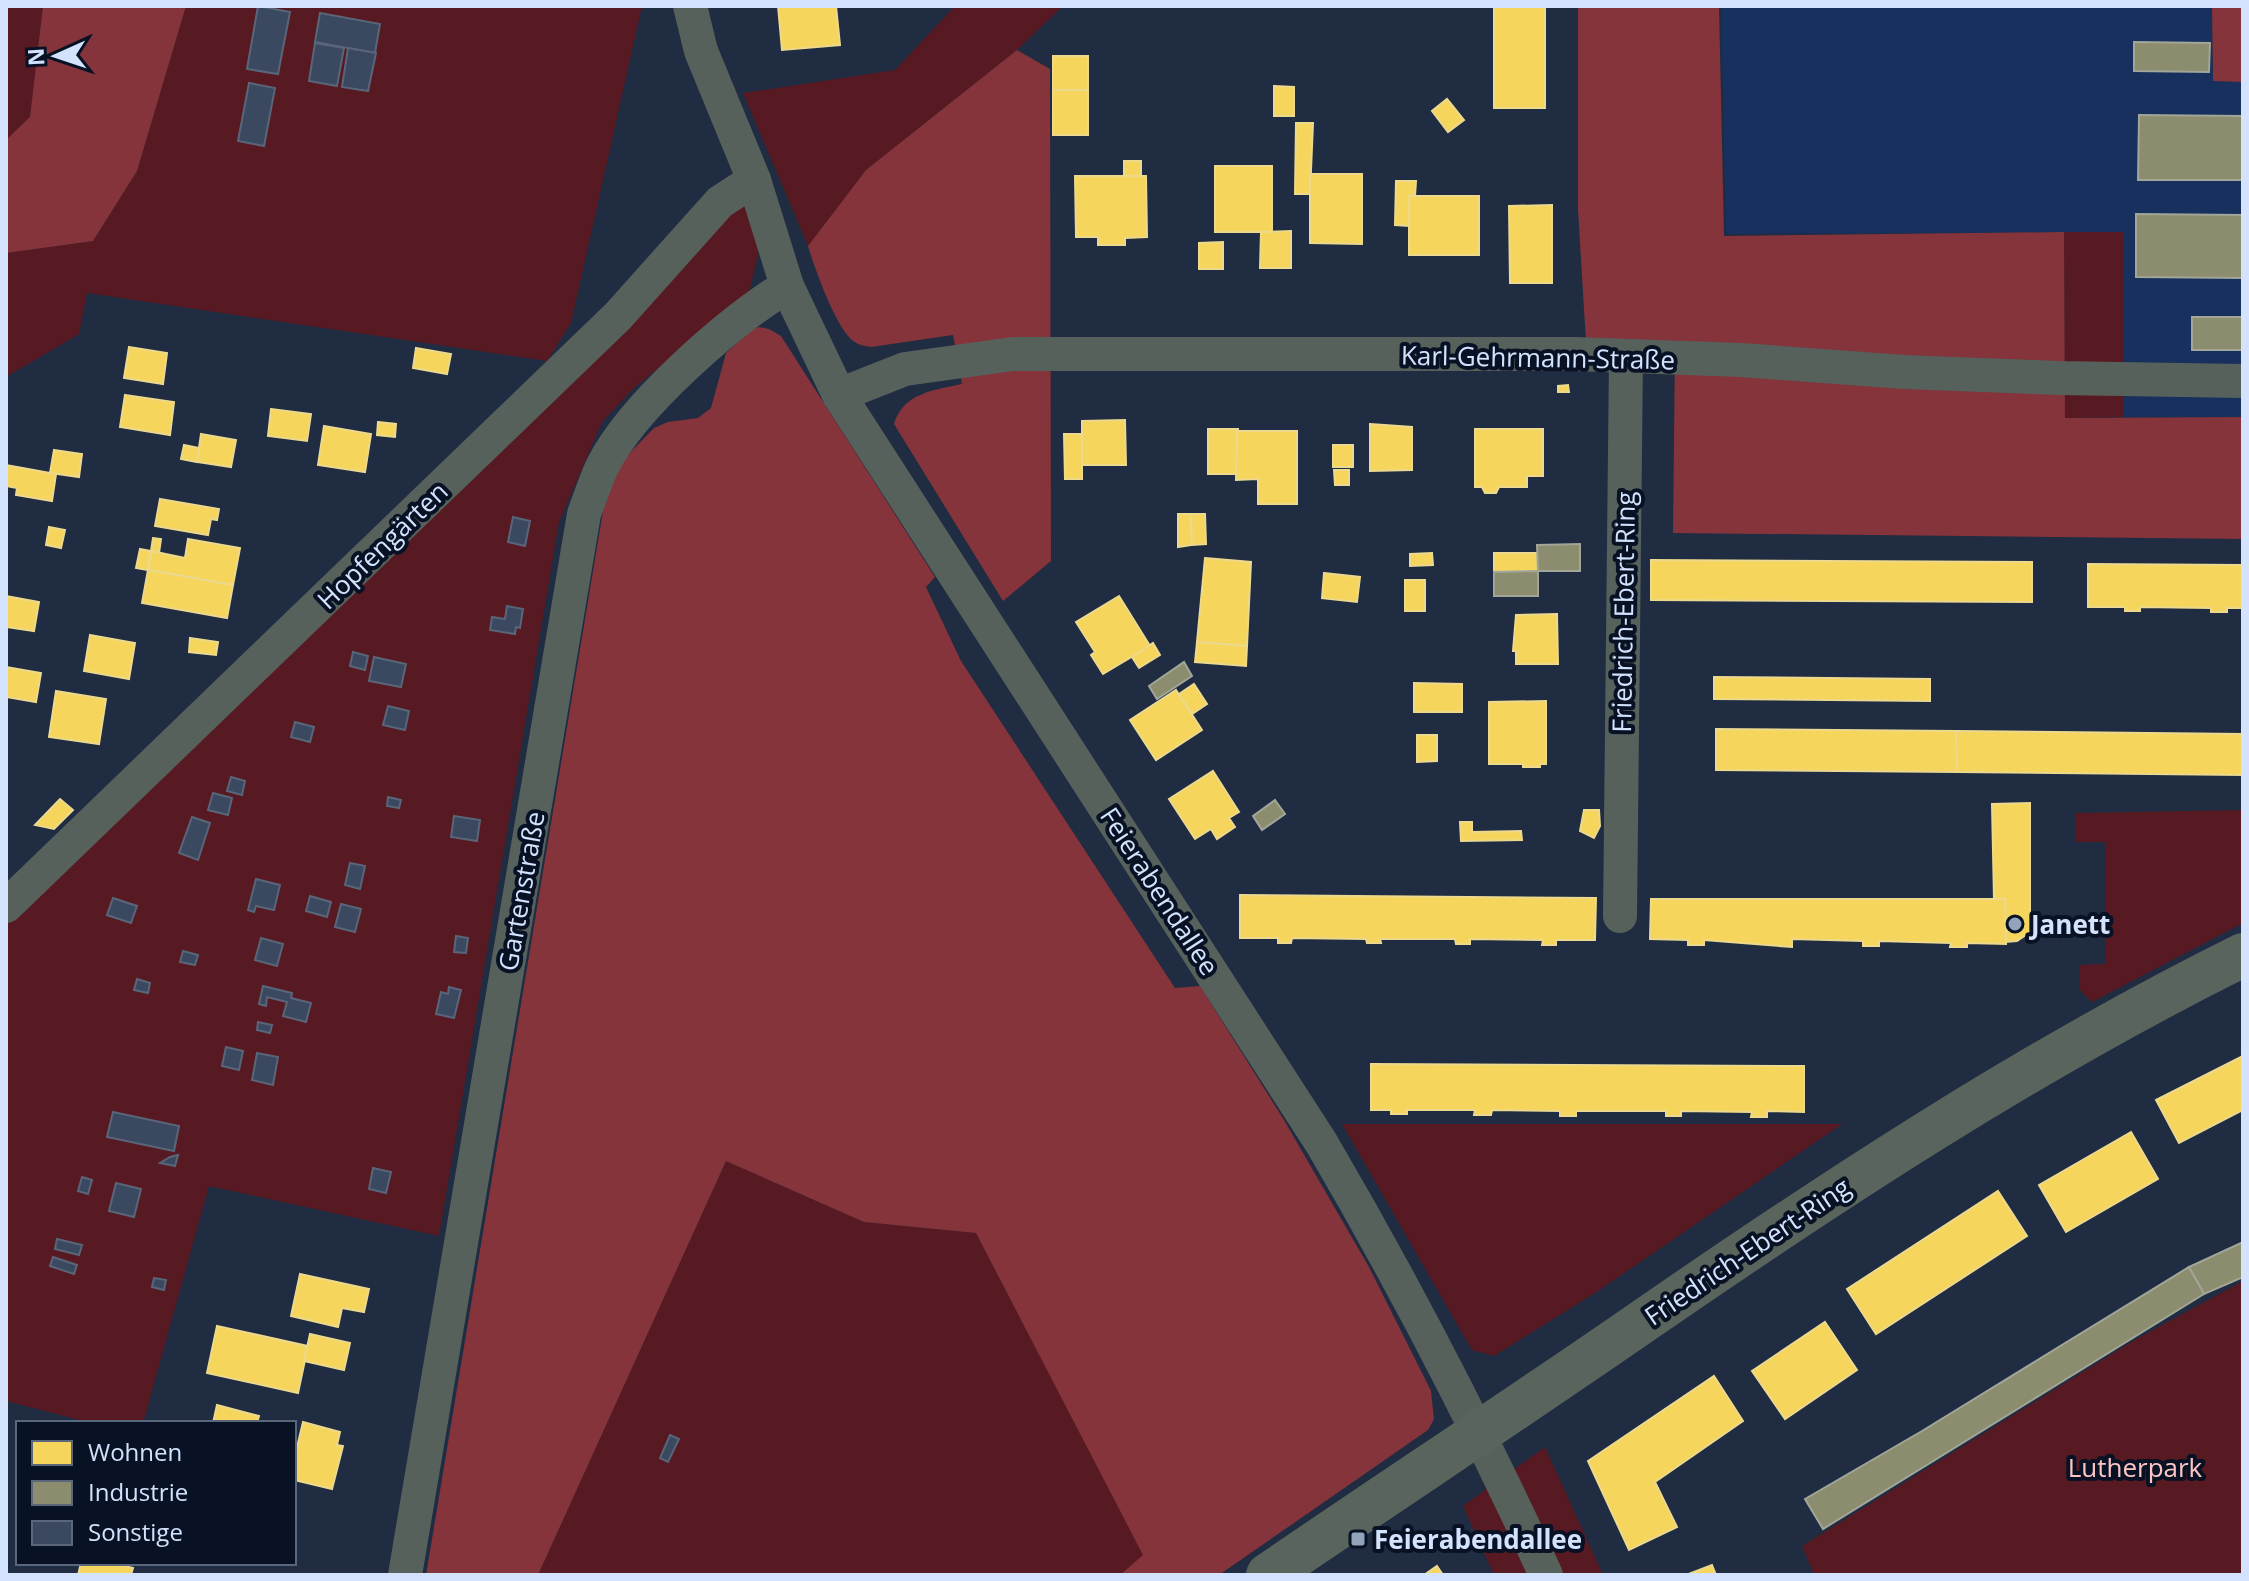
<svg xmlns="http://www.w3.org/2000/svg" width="2249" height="1581" viewBox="0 0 2249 1581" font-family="'Open Sans',sans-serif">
  <rect width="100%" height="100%" fill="#1f2c42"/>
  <path fill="#17305d" d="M 1721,6 L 2212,6 L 2213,81 L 2243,82 L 2243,417 L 2124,417 L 2122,232 L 1726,234 Z"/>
  <g fill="#581a22">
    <path d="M 6,6 L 43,6 L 30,117 L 6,140 Z"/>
    <path d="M 186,6 L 642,6 L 571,323 L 547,361 L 87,293 L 79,334 L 6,377 L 6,253 L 93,241 L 137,171 Z"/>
    <path d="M 955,6 L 1063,6 L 1017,50 L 866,170 L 808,246 L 743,93 L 895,70 Z"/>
    <path d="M 743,202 L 759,250 L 749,293 L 634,388 L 602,422 L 559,522 L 439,1236 L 209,1186 L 143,1423 L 91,1423 L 6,1401 L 6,921 L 731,205 Z"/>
    <path d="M 2064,232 L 2123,232 L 2124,417 L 2065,418 Z"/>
    <path d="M 2243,810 L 2243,923 L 2092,1002 L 2080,990 L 2079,965 L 2106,964 L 2105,842 L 2076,842 L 2076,813 Z"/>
    <path d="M 1342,1124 L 1842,1124 L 1595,1293 L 1494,1356 L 1472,1350 Z"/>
    <path d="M 726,1161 L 864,1222 L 976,1233 L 1144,1555 L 1125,1575 L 538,1575 Z"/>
    <path d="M 2243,1281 L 2243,1575 L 1814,1575 L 1802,1546 L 2133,1341 Z"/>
    <path d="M 1545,1447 L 1603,1575 L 1494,1575 L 1463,1506 Z"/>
  </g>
  <g fill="#84343a">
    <path d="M 43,6 L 186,6 L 137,171 L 93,241 L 6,253 L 6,140 L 30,117 Z"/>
    <path d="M 1578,6 L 1719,6 L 1724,236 L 2064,232 L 2065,418 L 2243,417 L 2243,539 L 1673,533 L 1675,345 L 1586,343 L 1578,209 Z"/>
    <path d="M 2212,6 L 2243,6 L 2243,82 L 2213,81 Z"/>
    <path d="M 1017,50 L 1050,69 L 1051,561 L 1003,601 L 894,424 C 903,393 934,390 962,384 L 953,335 L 871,347 C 864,346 859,345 853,341 C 835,326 815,269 808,246 L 866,170 Z"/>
    <path d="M 759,327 L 769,329 L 781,336 L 935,577 L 926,587 L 961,661 L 1175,988 L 1200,986 L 1284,1120 L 1369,1267 L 1431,1391 L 1434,1419 L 1428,1430 L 1219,1575 L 1120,1575 L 1143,1555 L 976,1233 L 864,1222 L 726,1161 L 538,1575 L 426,1575 L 605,499 L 617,466 L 654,428 L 668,422 L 698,418 L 711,408 L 726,353 L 751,330 Z"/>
  </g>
  <g fill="#f6d55c" stroke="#ecd98d" stroke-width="2">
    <path d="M 778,6 L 836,6 L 840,45 L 782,50 Z"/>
    <rect x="1494" y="6" width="51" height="102"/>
    <rect x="1053" y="56" width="35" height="34"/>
    <path d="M 1274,86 L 1294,87 L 1294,116 L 1274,116 Z"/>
    <rect x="1053" y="90" width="35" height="45"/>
    <path d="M 1447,99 L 1464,120 L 1448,132 L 1432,111 Z"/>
    <path d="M 1296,123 L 1313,123 L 1310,194 L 1295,194 Z"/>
    <rect x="1124" y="161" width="17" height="15"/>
    <rect x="1215" y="166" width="57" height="66"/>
    <path d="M 1310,174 L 1362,174 L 1362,244 L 1310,243 Z"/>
    <path d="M 1075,176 L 1146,176 L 1147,237 L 1125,238 L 1125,245 L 1098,245 L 1098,237 L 1076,237 Z"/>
    <path d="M 1396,181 L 1416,181 L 1415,196 L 1409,196 L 1409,226 L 1395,225 Z"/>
    <rect x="1409" y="196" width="70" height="59"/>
    <path d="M 1552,205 L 1552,283 L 1510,283 L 1509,206 Z"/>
    <path d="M 1291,231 L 1291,268 L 1260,268 L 1261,232 Z"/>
    <path d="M 1223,242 L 1223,269 L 1199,269 L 1199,243 Z"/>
    <path d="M 129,347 L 167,353 L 163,384 L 124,378 Z"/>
    <path d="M 416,348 L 451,354 L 447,374 L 413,368 Z"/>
    <path d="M 1568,385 L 1569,392 L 1558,392 L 1558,386 Z"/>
    <path d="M 125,395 L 174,402 L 170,435 L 120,427 Z"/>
    <path d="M 271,409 L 311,414 L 307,441 L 268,436 Z"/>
    <path d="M 1125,420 L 1126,465 L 1082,465 L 1082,421 Z"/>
    <path d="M 378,422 L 396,424 L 395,437 L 377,435 Z"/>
    <path d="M 1370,424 L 1412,427 L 1412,470 L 1370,471 Z"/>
    <path d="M 324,426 L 371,434 L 365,472 L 318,465 Z"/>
    <path d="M 1208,429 L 1238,429 L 1237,474 L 1208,474 Z"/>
    <path d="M 1475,429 L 1543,429 L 1543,476 L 1527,476 L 1527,487 L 1499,487 L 1496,493 L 1485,493 L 1482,487 L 1475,487 Z"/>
    <path d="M 1237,431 L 1297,431 L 1297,504 L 1258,504 L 1258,479 L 1236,480 Z"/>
    <path d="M 201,434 L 236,440 L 231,467 L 197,462 Z"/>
    <path d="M 1064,434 L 1082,434 L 1082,479 L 1065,479 Z"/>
    <path d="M 184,445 L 199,448 L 197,462 L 181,459 Z"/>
    <rect x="1333" y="445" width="20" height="22"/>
    <path d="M 54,450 L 82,454 L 79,477 L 50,473 Z"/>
    <path d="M 6,465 L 56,474 L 52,501 L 16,495 L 17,488 L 6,486 Z"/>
    <path d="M 1334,470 L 1349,470 L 1349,485 L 1335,485 Z"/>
    <path d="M 160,499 L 219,509 L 217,520 L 211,519 L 208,535 L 155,526 Z"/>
    <path d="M 1178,514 L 1191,514 L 1192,545 L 1178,547 Z"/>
    <path d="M 1191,514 L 1205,514 L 1206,544 L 1192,545 Z"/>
    <path d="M 49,527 L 65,530 L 61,548 L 46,545 Z"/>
    <path d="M 153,538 L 161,539 L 159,553 L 151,551 Z"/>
    <path d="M 188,539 L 240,548 L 233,585 L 148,570 L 151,551 L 185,558 Z"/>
    <path d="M 140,549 L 151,551 L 148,570 L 136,568 Z"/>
    <path d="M 1432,553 L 1433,565 L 1410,566 L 1410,554 Z"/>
    <path d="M 1494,553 L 1537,553 L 1538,571 L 1494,572 Z"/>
    <path d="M 1205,558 L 1251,562 L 1247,646 L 1197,642 Z"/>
    <path d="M 1651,560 L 2032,562 L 2032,602 L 1651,600 Z"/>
    <path d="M 2088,564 L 2243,565 L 2243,608 L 2227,608 L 2227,612 L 2211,612 L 2211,608 L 2140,607 L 2140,611 L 2125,611 L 2125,607 L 2088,607 Z"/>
    <path d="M 148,570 L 233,585 L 227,618 L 142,603 Z"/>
    <path d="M 1324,573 L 1360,577 L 1357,602 L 1322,598 Z"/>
    <rect x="1405" y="580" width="20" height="31"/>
    <path d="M 6,596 L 39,602 L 34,631 L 6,627 Z"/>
    <path d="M 1119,596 L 1150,646 L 1103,674 L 1091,655 L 1095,652 L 1076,622 Z"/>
    <path d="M 1557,614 L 1558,664 L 1516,664 L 1516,651 L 1513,651 L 1516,615 Z"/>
    <path d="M 90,635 L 135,643 L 129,679 L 84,671 Z"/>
    <path d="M 190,638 L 218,642 L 216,655 L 189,652 Z"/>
    <path d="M 1197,642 L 1247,646 L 1246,666 L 1195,662 Z"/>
    <path d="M 1153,643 L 1160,655 L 1139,668 L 1132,657 Z"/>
    <path d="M 6,667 L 41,673 L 36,702 L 6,697 Z"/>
    <path d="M 1714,677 L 1930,679 L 1930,701 L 1714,699 Z"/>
    <path d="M 1414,683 L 1462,684 L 1462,712 L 1414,712 Z"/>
    <path d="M 1194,684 L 1207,704 L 1192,714 L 1179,694 Z"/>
    <path d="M 1176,690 L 1202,730 L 1156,760 L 1130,720 Z"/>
    <path d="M 56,691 L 106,699 L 99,744 L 49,737 Z"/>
    <path d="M 1546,701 L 1546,764 L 1540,764 L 1540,767 L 1523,767 L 1523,764 L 1489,764 L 1489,702 Z"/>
    <path d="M 1716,729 L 1956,731 L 1957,772 L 1716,770 Z"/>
    <path d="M 1956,731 L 2243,734 L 2243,775 L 1957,772 Z"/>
    <path d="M 1417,735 L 1437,735 L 1437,761 L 1417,762 Z"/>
    <path d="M 1213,771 L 1239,812 L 1229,818 L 1235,827 L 1217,839 L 1211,829 L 1195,839 L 1169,799 Z"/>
    <path d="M 60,799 L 73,810 L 54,829 L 35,825 Z"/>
    <path d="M 2030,803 L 2030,932 L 2017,941 L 2006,942 L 2005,899 L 1994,899 L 1992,804 Z"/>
    <path d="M 1584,810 L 1599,810 L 1600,826 L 1594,838 L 1580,831 Z"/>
    <path d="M 1460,822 L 1472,822 L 1472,832 L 1521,831 L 1522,840 L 1461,841 Z"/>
    <path d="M 1240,895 L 1596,898 L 1595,940 L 1556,940 L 1556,945 L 1542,945 L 1543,940 L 1470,939 L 1470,944 L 1456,944 L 1455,939 L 1380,939 L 1381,943 L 1367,943 L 1366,939 L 1292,938 L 1291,943 L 1278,943 L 1278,938 L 1240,938 Z"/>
    <path d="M 1651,899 L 2005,899 L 2006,944 L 1967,943 L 1967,947 L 1950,947 L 1951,943 L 1879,941 L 1879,946 L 1863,946 L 1863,941 L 1792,939 L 1792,947 L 1704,940 L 1704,945 L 1688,945 L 1688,940 L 1650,939 Z"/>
    <path d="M 2243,1056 L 2243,1110 L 2179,1143 L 2156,1100 Z"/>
    <path d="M 1371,1064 L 1804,1066 L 1804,1112 L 1767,1111 L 1767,1117 L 1751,1117 L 1752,1112 L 1681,1111 L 1681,1116 L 1666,1116 L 1666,1111 L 1576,1111 L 1576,1116 L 1560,1116 L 1560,1111 L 1492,1110 L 1491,1115 L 1474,1115 L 1475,1110 L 1407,1110 L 1407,1114 L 1391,1114 L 1391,1110 L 1371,1110 Z"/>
    <path d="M 2131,1132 L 2158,1179 L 2066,1232 L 2039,1185 Z"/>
    <path d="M 1998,1191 L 2027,1236 L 1876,1334 L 1847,1289 Z"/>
    <path d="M 300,1274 L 369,1289 L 364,1312 L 342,1308 L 338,1327 L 291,1316 Z"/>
    <path d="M 1825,1322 L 1857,1370 L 1785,1419 L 1752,1371 Z"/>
    <path d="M 217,1326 L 308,1346 L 298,1393 L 207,1373 Z"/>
    <path d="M 310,1334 L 350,1343 L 344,1370 L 304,1361 Z"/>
    <path d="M 1714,1376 L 1743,1421 L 1655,1482 L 1677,1527 L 1629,1550 L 1588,1461 Z"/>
    <path d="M 217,1405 L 259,1416 L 257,1423 L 213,1423 Z"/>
    <path d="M 303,1422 L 340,1432 L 337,1445 L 343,1446 L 332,1489 L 294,1480 L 294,1460 Z"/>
    <path d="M 81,1563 L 112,1563 L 133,1568 L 131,1575 L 78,1575 Z"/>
    <path d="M 1712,1565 L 1716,1575 L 1686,1575 Z"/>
    <path d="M 1437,1566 L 1443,1575 L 1424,1575 Z"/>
  </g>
  <g fill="#8c8c6e" stroke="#a1a699" stroke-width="2">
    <path d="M 2134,42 L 2210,43 L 2209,72 L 2134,71 Z"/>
    <path d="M 2139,115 L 2243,116 L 2243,180 L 2138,180 Z"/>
    <path d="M 2136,214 L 2243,215 L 2243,278 L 2136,277 Z"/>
    <rect x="2192" y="317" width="51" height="33"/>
    <path d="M 1580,544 L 1580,571 L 1538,571 L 1537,545 Z"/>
    <path d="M 1538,571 L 1538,596 L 1494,596 L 1494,572 Z"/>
    <path d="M 1184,662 L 1192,676 L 1157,699 L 1149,686 Z"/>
    <path d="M 1275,800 L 1285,814 L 1262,830 L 1253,816 Z"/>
    <path d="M 2243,1242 L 2243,1277 L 2204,1294 L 2189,1267 Z"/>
    <path d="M 2189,1267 L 2204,1294 L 1823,1529 L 1805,1499 L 1922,1431 Z"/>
  </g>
  <g fill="#3a4860" stroke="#596578" stroke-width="2">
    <path d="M 258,6 L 290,12 L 278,74 L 247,69 Z"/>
    <path d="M 320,13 L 380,24 L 375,53 L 315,42 Z"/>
    <path d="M 315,43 L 344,48 L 337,86 L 309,81 Z"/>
    <path d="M 348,48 L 376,53 L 368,91 L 342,87 Z"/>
    <path d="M 249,83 L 275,88 L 264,146 L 238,141 Z"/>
    <path d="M 513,517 L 530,521 L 525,546 L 508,542 Z"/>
    <path d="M 507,606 L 523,609 L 520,628 L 516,627 L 515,634 L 490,630 L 492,617 L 505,619 Z"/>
    <path d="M 353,652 L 368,656 L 365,670 L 350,666 Z"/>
    <path d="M 374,657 L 406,664 L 401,687 L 369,681 Z"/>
    <path d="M 388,706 L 409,711 L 405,730 L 383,725 Z"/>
    <path d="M 295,722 L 314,727 L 310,742 L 291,737 Z"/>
    <path d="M 231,777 L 245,781 L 242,795 L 227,791 Z"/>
    <path d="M 213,793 L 232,798 L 228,815 L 208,810 Z"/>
    <path d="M 388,797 L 401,800 L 399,808 L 387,806 Z"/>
    <path d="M 454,816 L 480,820 L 477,841 L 451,837 Z"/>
    <path d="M 192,817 L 210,823 L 198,860 L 179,853 Z"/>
    <path d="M 350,863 L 365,866 L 360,889 L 345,885 Z"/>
    <path d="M 256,879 L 280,885 L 274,910 L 256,906 L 254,912 L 248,910 Z"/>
    <path d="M 310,896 L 331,902 L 327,917 L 306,911 Z"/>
    <path d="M 113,898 L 137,906 L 131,923 L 107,915 Z"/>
    <path d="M 341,904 L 361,909 L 355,932 L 335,927 Z"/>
    <path d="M 456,936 L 468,938 L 466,953 L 454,952 Z"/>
    <path d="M 261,938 L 283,944 L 277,966 L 255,960 Z"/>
    <path d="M 183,951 L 198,955 L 195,965 L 180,962 Z"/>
    <path d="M 137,979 L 150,983 L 148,993 L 134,990 Z"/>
    <path d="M 263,986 L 292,993 L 291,998 L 311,1003 L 306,1022 L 283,1016 L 287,1002 L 267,997 L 266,1006 L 259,1004 Z"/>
    <path d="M 449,987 L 461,990 L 454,1018 L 436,1014 L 441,992 L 448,994 Z"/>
    <path d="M 258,1022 L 272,1025 L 270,1033 L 257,1030 Z"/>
    <path d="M 226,1047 L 243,1051 L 239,1070 L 222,1066 Z"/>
    <path d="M 257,1053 L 278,1057 L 273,1085 L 252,1080 Z"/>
    <path d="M 113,1112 L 179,1126 L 174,1151 L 107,1137 Z"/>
    <path d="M 178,1155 L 175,1166 L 160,1163 L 170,1157 Z"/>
    <path d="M 373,1168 L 391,1172 L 386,1193 L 369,1189 Z"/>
    <path d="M 82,1177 L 92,1180 L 88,1194 L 78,1191 Z"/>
    <path d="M 116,1183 L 141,1189 L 134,1217 L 109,1211 Z"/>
    <path d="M 57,1239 L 82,1245 L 79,1255 L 55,1249 Z"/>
    <path d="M 53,1257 L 77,1265 L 74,1274 L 50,1266 Z"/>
    <path d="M 154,1278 L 166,1280 L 164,1290 L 152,1287 Z"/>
    <path d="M 670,1435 L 679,1439 L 668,1462 L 660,1458 Z"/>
  </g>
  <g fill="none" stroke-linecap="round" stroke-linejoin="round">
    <g stroke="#56615c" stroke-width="34">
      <path d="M 690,6 L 701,51 L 754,180 L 787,286 L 839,395 L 1322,1144 C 1404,1284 1478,1427 1546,1575"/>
      <path d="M 839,395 L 905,369 L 1013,354 L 1575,354 L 1741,360 L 1904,372 L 2059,378 L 2243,381"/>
      <path d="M 6,906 L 618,316 L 720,202 L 754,180"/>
      <path d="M 1620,916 L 1626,357"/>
      <path d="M 405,1575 L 584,514 C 590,498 595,482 602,467 C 632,406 729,322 787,286"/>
    </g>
    <path stroke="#58645c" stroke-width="44" d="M 1268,1575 C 1391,1491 1516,1409 1639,1324 C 1833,1190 2031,1060 2243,955"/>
  </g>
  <g fill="#94a3bc" stroke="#081224" stroke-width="3">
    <circle cx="2015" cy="924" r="8"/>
    <rect x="1350" y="1531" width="16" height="16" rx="4"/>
  </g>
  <g text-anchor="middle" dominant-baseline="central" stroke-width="8" stroke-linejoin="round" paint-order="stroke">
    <g font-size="26" fill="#d3e3fe" stroke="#081224">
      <text transform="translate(1538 357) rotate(1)">Karl-Gehrmann-Straße</text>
      <text transform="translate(382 545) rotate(-44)">Hopfengärten</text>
      <text transform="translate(1623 612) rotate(-89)">Friedrich-Ebert-Ring</text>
      <text transform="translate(521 891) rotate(-80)">Gartenstraße</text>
      <text transform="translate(1160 891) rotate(57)">Feierabendallee</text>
      <text transform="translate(1747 1251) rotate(-34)">Friedrich-Ebert-Ring</text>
    </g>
    <g font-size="26" font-weight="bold" fill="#d3e3fe" stroke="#081224" text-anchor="start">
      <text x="2031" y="924">Janett</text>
      <text x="1374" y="1539">Feierabendallee</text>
    </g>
    <g font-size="26" fill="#fcc5c3" stroke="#081224">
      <text x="2135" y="1467">Lutherpark</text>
    </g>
  </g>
  <rect width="2249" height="1581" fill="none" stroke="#d3e3fe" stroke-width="16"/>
  <rect x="16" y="1421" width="280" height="144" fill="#081224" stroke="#59667b" stroke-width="2"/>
  <rect x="32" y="1441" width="40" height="24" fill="#f6d55c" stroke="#59667b" stroke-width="2"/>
  <text x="88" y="1461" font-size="24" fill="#d3e3fe">Wohnen</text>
  <rect x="32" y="1481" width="40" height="24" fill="#8c8c6e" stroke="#59667b" stroke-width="2"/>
  <text x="88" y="1501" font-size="24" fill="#d3e3fe">Industrie</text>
  <rect x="32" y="1521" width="40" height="24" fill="#3a4860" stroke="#59667b" stroke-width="2"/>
  <text x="88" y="1541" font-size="24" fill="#d3e3fe">Sonstige</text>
  <g transform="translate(56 56) rotate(267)" stroke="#081224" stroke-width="6" paint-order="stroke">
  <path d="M0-6L14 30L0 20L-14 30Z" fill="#d3e3fe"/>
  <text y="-12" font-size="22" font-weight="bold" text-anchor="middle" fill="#d3e3fe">N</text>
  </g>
</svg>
